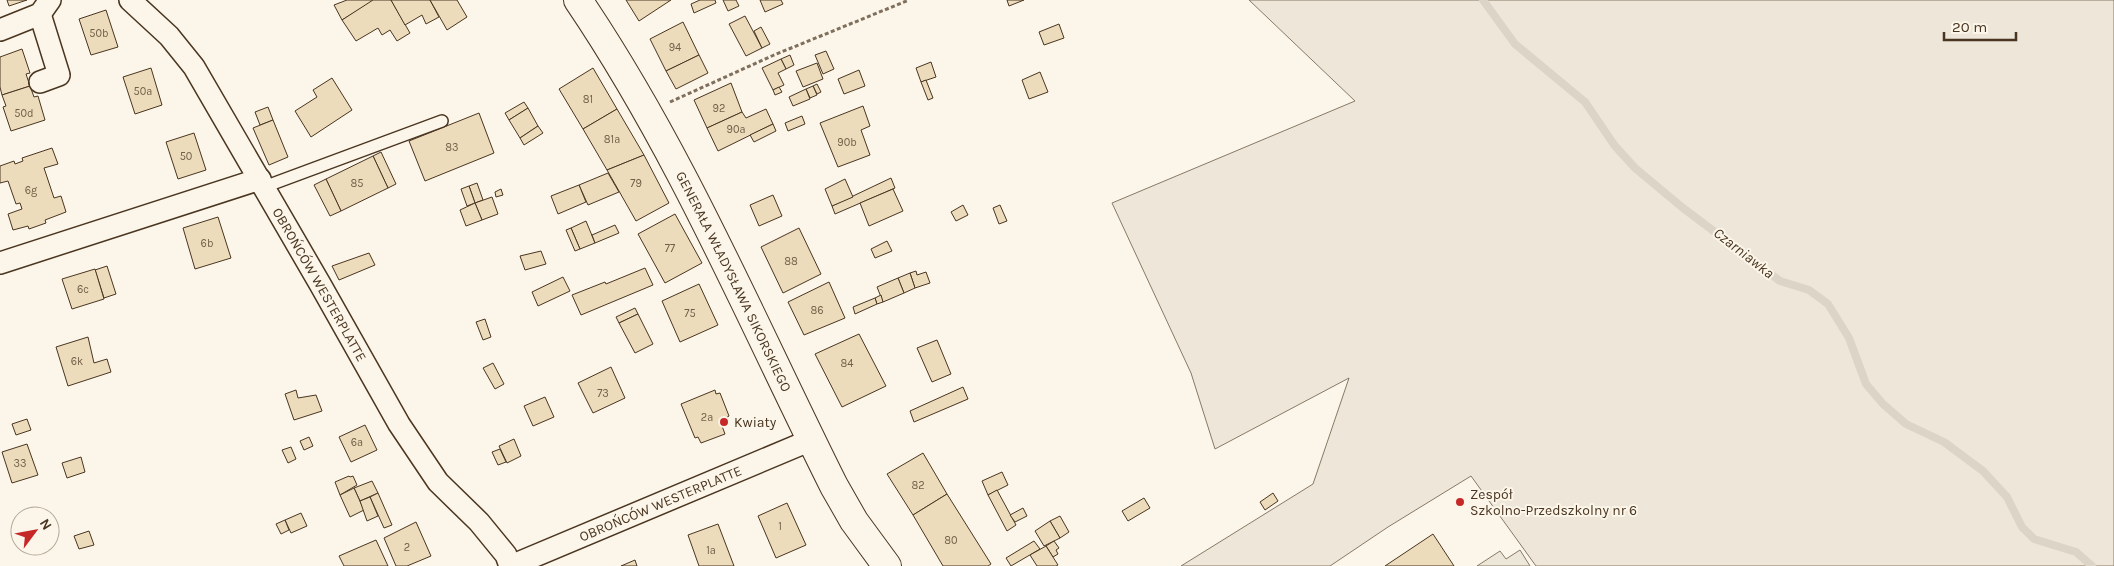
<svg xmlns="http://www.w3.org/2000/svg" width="2114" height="566" viewBox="0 0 2114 566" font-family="Karla,sans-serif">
  <rect width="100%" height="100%" fill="#fbf6e9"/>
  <path fill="#ede6d9" stroke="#887966" d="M 1249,0 L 2114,0 L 2114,566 L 1536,566 L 1471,476 L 1388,527 L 1330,566 L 1181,566 L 1313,484 L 1349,378 L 1215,449 L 1191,373 L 1112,203 L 1355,101 Z"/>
  <path fill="#ede7d9" stroke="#887966" d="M 1520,550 L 1530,566 L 1477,566 L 1500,551 L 1506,559 Z"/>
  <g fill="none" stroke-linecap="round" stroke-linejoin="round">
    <path stroke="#dcd4c6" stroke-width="8" d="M 1483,0 L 1515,44 L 1585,102 L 1615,146 L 1635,168 L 1683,208 L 1780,281 L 1809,290 L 1828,304 L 1849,338 L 1866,384 L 1883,404 L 1906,424 L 1944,442 L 1983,471 L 2007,497 L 2022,527 L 2034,539 L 2076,552 L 2092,566"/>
  </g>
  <g fill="#ecdcbc" stroke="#4a3520">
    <path d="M 7,0 L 27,0 L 9,6 Z"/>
    <path d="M 347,0 L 373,0 L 373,1 L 342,20 L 334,5 Z"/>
    <path d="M 373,0 L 391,0 L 410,33 L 397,41 L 390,30 L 382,35 L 378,28 L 356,41 L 342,20 Z"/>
    <path d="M 391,0 L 430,0 L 439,17 L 426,24 L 422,15 L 405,25 Z"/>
    <path d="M 430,0 L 457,0 L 467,17 L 447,30 Z"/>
    <path d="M 626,0 L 671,0 L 639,21 Z"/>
    <path d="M 700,0 L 715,0 L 716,3 L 694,13 L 691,4 Z"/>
    <path d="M 723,0 L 736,0 L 739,6 L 728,11 Z"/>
    <path d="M 760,0 L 781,0 L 783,4 L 765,12 Z"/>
    <path d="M 1007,0 L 1024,0 L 1009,6 Z"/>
    <path d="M 106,10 L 118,47 L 91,55 L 79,19 Z"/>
    <path d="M 745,16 L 762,48 L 746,56 L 729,24 Z"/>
    <path d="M 683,22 L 699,55 L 666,71 L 650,39 Z"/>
    <path d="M 1059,24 L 1064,38 L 1044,45 L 1039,32 Z"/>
    <path d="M 761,27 L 770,44 L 762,48 L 754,31 Z"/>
    <path d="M 22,49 L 30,73 L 26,74 L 30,86 L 2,95 L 0,87 L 0,57 Z"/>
    <path d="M 826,51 L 834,69 L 823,74 L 815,55 Z"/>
    <path d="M 699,55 L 708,73 L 676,89 L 666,71 Z"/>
    <path d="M 790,55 L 794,65 L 786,69 L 781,59 Z"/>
    <path d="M 781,59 L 786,69 L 778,73 L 784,85 L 773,90 L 762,68 Z"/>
    <path d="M 931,62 L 936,77 L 921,82 L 916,68 Z"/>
    <path d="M 817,63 L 823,79 L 803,87 L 796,71 Z"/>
    <path d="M 151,68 L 162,105 L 135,114 L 123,77 Z"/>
    <path d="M 593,68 L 617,109 L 583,129 L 559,89 Z"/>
    <path d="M 859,70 L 865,86 L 844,94 L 838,79 Z"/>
    <path d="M 1040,72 L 1048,92 L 1029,99 L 1022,80 Z"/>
    <path d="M 332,78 L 352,110 L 311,137 L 295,111 L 317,97 L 313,90 Z"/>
    <path d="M 926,80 L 933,98 L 928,100 L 921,82 Z"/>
    <path d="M 731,83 L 742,112 L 707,128 L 694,100 Z"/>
    <path d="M 817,84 L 821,92 L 817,94 L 813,86 Z"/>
    <path d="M 30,86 L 34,97 L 38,96 L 45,120 L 11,131 L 3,107 L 6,106 L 2,95 Z"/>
    <path d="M 813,86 L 817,95 L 810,98 L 806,89 Z"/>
    <path d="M 779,87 L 782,92 L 775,95 L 773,90 Z"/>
    <path d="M 806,89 L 810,99 L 793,106 L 789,97 Z"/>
    <path d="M 524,102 L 528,108 L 509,120 L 505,113 Z"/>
    <path d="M 863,106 L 870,126 L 861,130 L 870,155 L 838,167 L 820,123 Z"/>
    <path d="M 268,107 L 273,120 L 260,125 L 255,112 Z"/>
    <path d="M 528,108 L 538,126 L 520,138 L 509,120 Z"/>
    <path d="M 617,109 L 644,155 L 607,170 L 583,129 Z"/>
    <path d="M 766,109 L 773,124 L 718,151 L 707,128 L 742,112 L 746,118 Z"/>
    <path d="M 479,113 L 494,153 L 425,181 L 409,141 Z"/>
    <path d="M 802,116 L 805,124 L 788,131 L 785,123 Z"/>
    <path d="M 273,120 L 288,157 L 269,165 L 253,128 Z"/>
    <path d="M 773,124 L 776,131 L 754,142 L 750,135 Z"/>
    <path d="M 538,126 L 543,133 L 524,145 L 520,138 Z"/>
    <path d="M 194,133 L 206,170 L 178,179 L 166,142 Z"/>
    <path d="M 52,148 L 58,164 L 44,168 L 54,198 L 61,196 L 66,212 L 45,220 L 46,223 L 29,229 L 28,226 L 13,230 L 8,214 L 22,209 L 20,203 L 16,204 L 8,181 L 0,183 L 0,166 L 14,161 L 15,164 L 23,161 L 22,158 Z"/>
    <path d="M 381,152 L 396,184 L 388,188 L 373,156 Z"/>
    <path d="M 644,155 L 669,203 L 636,221 L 607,170 Z"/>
    <path d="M 373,156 L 388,188 L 341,211 L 326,179 Z"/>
    <path d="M 608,173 L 619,192 L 588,205 L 579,185 Z"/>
    <path d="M 891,178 L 895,188 L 835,214 L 832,206 Z"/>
    <path d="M 326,179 L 341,211 L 330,216 L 314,185 Z"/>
    <path d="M 845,179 L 853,197 L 832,206 L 825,189 Z"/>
    <path d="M 477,183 L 483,200 L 475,203 L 469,186 Z"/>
    <path d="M 579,185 L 586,202 L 558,214 L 551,196 Z"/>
    <path d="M 469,186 L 475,203 L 467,206 L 461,189 Z"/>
    <path d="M 501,189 L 503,195 L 496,197 L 495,192 Z"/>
    <path d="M 893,189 L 903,211 L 869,226 L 860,203 Z"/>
    <path d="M 773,195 L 782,216 L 759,226 L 750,205 Z"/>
    <path d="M 492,197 L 498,214 L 482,220 L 475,203 Z"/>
    <path d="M 475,203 L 482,220 L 466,226 L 460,210 Z"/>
    <path d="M 963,205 L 968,215 L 956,221 L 951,212 Z"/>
    <path d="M 1000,205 L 1007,221 L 999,224 L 993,208 Z"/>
    <path d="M 675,214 L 702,263 L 665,283 L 638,234 Z"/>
    <path d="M 218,217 L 231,258 L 195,269 L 183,228 Z"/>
    <path d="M 586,221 L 595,243 L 580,249 L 571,228 Z"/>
    <path d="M 615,225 L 619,233 L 595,243 L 592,235 Z"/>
    <path d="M 571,228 L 580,249 L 575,251 L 566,230 Z"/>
    <path d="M 799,228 L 821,274 L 783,293 L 761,247 Z"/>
    <path d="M 887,241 L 892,251 L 875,258 L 871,249 Z"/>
    <path d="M 541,251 L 546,264 L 525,270 L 520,256 Z"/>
    <path d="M 369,253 L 375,265 L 339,280 L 332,266 Z"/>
    <path d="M 107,266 L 116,294 L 104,298 L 95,270 Z"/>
    <path d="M 645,268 L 653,285 L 581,315 L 572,295 L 605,282 L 606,284 Z"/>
    <path d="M 95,269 L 104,299 L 72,309 L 62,279 Z"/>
    <path d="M 916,271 L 917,275 L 926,272 L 930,283 L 915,288 L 910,273 Z"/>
    <path d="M 910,273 L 915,288 L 904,293 L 898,278 Z"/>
    <path d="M 563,277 L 570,291 L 538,306 L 532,292 Z"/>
    <path d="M 898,278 L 904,293 L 883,302 L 877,287 Z"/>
    <path d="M 829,282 L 845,318 L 804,335 L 788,302 Z"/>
    <path d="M 699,284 L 718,325 L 680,342 L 662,301 Z"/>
    <path d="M 881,295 L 883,302 L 877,304 L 875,298 Z"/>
    <path d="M 875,298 L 877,304 L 855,314 L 853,307 Z"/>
    <path d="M 635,308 L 638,314 L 619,323 L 616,317 Z"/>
    <path d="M 638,314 L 653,344 L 635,353 L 619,323 Z"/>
    <path d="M 485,319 L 491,337 L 483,340 L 476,322 Z"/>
    <path d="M 859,334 L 886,386 L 842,407 L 815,354 Z"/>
    <path d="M 88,337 L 94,363 L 107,359 L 111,372 L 68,386 L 56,347 Z"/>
    <path d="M 937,340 L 951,374 L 932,382 L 917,348 Z"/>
    <path d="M 493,363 L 504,384 L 495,389 L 483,368 Z"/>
    <path d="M 611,367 L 625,398 L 593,413 L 578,383 Z"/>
    <path d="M 963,387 L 968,399 L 914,422 L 910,411 Z"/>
    <path d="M 296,390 L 298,398 L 316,395 L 322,411 L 294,420 L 285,394 Z"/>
    <path d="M 715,390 L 716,394 L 720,393 L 729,416 L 726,418 L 722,426 L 725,434 L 701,443 L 698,437 L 695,438 L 681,404 Z"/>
    <path d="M 545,397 L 554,417 L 533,426 L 524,406 Z"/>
    <path d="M 27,419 L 31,430 L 16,435 L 12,424 Z"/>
    <path d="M 365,425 L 377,450 L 351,462 L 339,437 Z"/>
    <path d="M 309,437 L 313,446 L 304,450 L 300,441 Z"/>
    <path d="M 514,439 L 521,456 L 507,463 L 499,446 Z"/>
    <path d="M 27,444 L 38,475 L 12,483 L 2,452 Z"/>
    <path d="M 291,447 L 296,459 L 288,463 L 282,450 Z"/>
    <path d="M 500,449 L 506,462 L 498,465 L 492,452 Z"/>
    <path d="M 923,453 L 947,494 L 913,515 L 887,474 Z"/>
    <path d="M 81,457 L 85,472 L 67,478 L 62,463 Z"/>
    <path d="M 1002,472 L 1008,485 L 988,495 L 982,481 Z"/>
    <path d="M 349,476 L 350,477 L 353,476 L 357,485 L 340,495 L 335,482 Z"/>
    <path d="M 372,481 L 378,493 L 360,501 L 354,488 Z"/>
    <path d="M 354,488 L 364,510 L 350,517 L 340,495 Z"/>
    <path d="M 997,490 L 1016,525 L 1007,531 L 988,495 Z"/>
    <path d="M 378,493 L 392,525 L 384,528 L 370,497 Z"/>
    <path d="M 1273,493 L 1278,501 L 1265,510 L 1260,502 Z"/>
    <path d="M 947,494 L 991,564 L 988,566 L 943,566 L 913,515 Z"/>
    <path d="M 370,497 L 378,516 L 367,521 L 360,501 Z"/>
    <path d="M 1144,498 L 1150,508 L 1128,521 L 1122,511 Z"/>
    <path d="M 787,503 L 806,545 L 776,558 L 758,516 Z"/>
    <path d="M 1023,508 L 1027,516 L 1015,522 L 1010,515 Z"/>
    <path d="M 301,513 L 307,526 L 291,533 L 285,520 Z"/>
    <path d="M 1060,516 L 1069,532 L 1060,538 L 1050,521 Z"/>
    <path d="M 285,520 L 289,530 L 281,534 L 276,524 Z"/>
    <path d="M 1050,521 L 1060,538 L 1044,546 L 1035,531 Z"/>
    <path d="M 416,522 L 431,556 L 407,566 L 396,566 L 384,538 Z"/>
    <path d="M 718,524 L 734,566 L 699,566 L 688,535 Z"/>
    <path d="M 89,531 L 94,545 L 79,549 L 74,536 Z"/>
    <path d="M 1433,534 L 1454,566 L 1385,566 Z"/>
    <path d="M 376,540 L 388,566 L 344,566 L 339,556 Z"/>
    <path d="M 1034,541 L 1040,549 L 1011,566 L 1006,558 Z"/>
    <path d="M 1054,541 L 1059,548 L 1056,550 L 1058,554 L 1053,557 L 1046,546 Z"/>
    <path d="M 1046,546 L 1058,565 L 1056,566 L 1037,566 L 1030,555 Z"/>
    <path d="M 635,560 L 637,566 L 621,566 Z"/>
  </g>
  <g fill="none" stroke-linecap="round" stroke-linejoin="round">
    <defs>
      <path id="service" d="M 264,187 L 442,121"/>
      <g id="minor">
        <path id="s1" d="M 130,0 L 169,36 L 194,67 L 320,284 L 399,424 L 438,482 L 479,522 L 506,555 L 510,566"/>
        <path d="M 40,14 L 59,75 L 40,82"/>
        <path d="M 0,30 L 40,14 L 50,0"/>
        <path d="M 0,263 L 260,179"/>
        <path id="s2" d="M 511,566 L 811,440"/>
      </g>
      <g id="tertiary">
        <path id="s3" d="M 578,0 C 681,152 752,322 834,486 L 854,521 L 887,566"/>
      </g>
    </defs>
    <use href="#service" stroke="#4a3520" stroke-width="14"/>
    <use href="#minor" stroke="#4a3520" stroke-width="24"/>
    <use href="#tertiary" stroke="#4a3520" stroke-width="30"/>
    <path stroke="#7f6f5c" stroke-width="3" stroke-dasharray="4 2.5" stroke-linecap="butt" d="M 670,102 L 774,55 L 909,0"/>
    <use href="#service" stroke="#fbf6e9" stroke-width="11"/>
    <use href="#minor" stroke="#fbf6e9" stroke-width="21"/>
    <use href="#tertiary" stroke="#fbf6e9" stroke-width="28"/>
  </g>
  <g fill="#c62828" stroke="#fbf6e9" stroke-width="2">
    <circle cx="724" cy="422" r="5"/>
    <circle cx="1460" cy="502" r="5"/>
  </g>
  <g text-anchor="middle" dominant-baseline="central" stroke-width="4" stroke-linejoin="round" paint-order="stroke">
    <g font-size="11" fill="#725f47">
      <text x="99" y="33">50b</text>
      <text x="675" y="47">94</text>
      <text x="143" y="91">50a</text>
      <text x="588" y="99">81</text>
      <text x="719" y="108">92</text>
      <text x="24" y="113">50d</text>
      <text x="736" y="129">90a</text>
      <text x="612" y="139">81a</text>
      <text x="847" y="142">90b</text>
      <text x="452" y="147">83</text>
      <text x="186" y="156">50</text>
      <text x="357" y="183">85</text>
      <text x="636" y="183">79</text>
      <text x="31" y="190">6g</text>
      <text x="207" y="243">6b</text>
      <text x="670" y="248">77</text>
      <text x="791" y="261">88</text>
      <text x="83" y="289">6c</text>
      <text x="817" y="310">86</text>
      <text x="690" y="313">75</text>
      <text x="77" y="361">6k</text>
      <text x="847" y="363">84</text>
      <text x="603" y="393">73</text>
      <text x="707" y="417">2a</text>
      <text x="357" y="442">6a</text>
      <text x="20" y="463">33</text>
      <text x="918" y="485">82</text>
      <text x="780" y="526">1</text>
      <text x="951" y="540">80</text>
      <text x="407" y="547">2</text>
      <text x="711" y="550">1a</text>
    </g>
    <g font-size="14" fill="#4a3520" stroke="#fbf6e9">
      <text stroke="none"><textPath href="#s3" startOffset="322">GENERAŁA WŁADYSŁAWA SIKORSKIEGO</textPath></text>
      <text stroke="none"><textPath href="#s1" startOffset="344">OBROŃCÓW WESTERPLATTE</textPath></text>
      <text stroke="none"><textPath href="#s2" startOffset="162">OBROŃCÓW WESTERPLATTE</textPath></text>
    </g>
    <g font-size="14" fill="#4a3520" stroke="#fbf6e9" text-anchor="start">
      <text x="734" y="422">Kwiaty</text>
      <text x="1470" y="494">Zespół<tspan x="1470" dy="16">Szkolno-Przedszkolny nr 6</tspan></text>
    </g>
    <g font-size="15" font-style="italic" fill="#4a3520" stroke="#fbf6e9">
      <text transform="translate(1744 253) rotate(38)">Czarniawka</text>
    </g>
  </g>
  <g transform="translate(35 531) rotate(58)"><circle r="24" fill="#fbf6e9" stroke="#b4a999"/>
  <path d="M0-4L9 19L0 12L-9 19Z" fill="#c62828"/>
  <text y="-8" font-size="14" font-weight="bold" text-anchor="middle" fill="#4a3520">N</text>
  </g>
  <path d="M1944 32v8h72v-8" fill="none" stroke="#4a3520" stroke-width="2.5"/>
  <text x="1952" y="32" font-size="15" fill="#4a3520" stroke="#fbf6e9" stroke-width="4" paint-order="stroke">20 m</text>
</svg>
